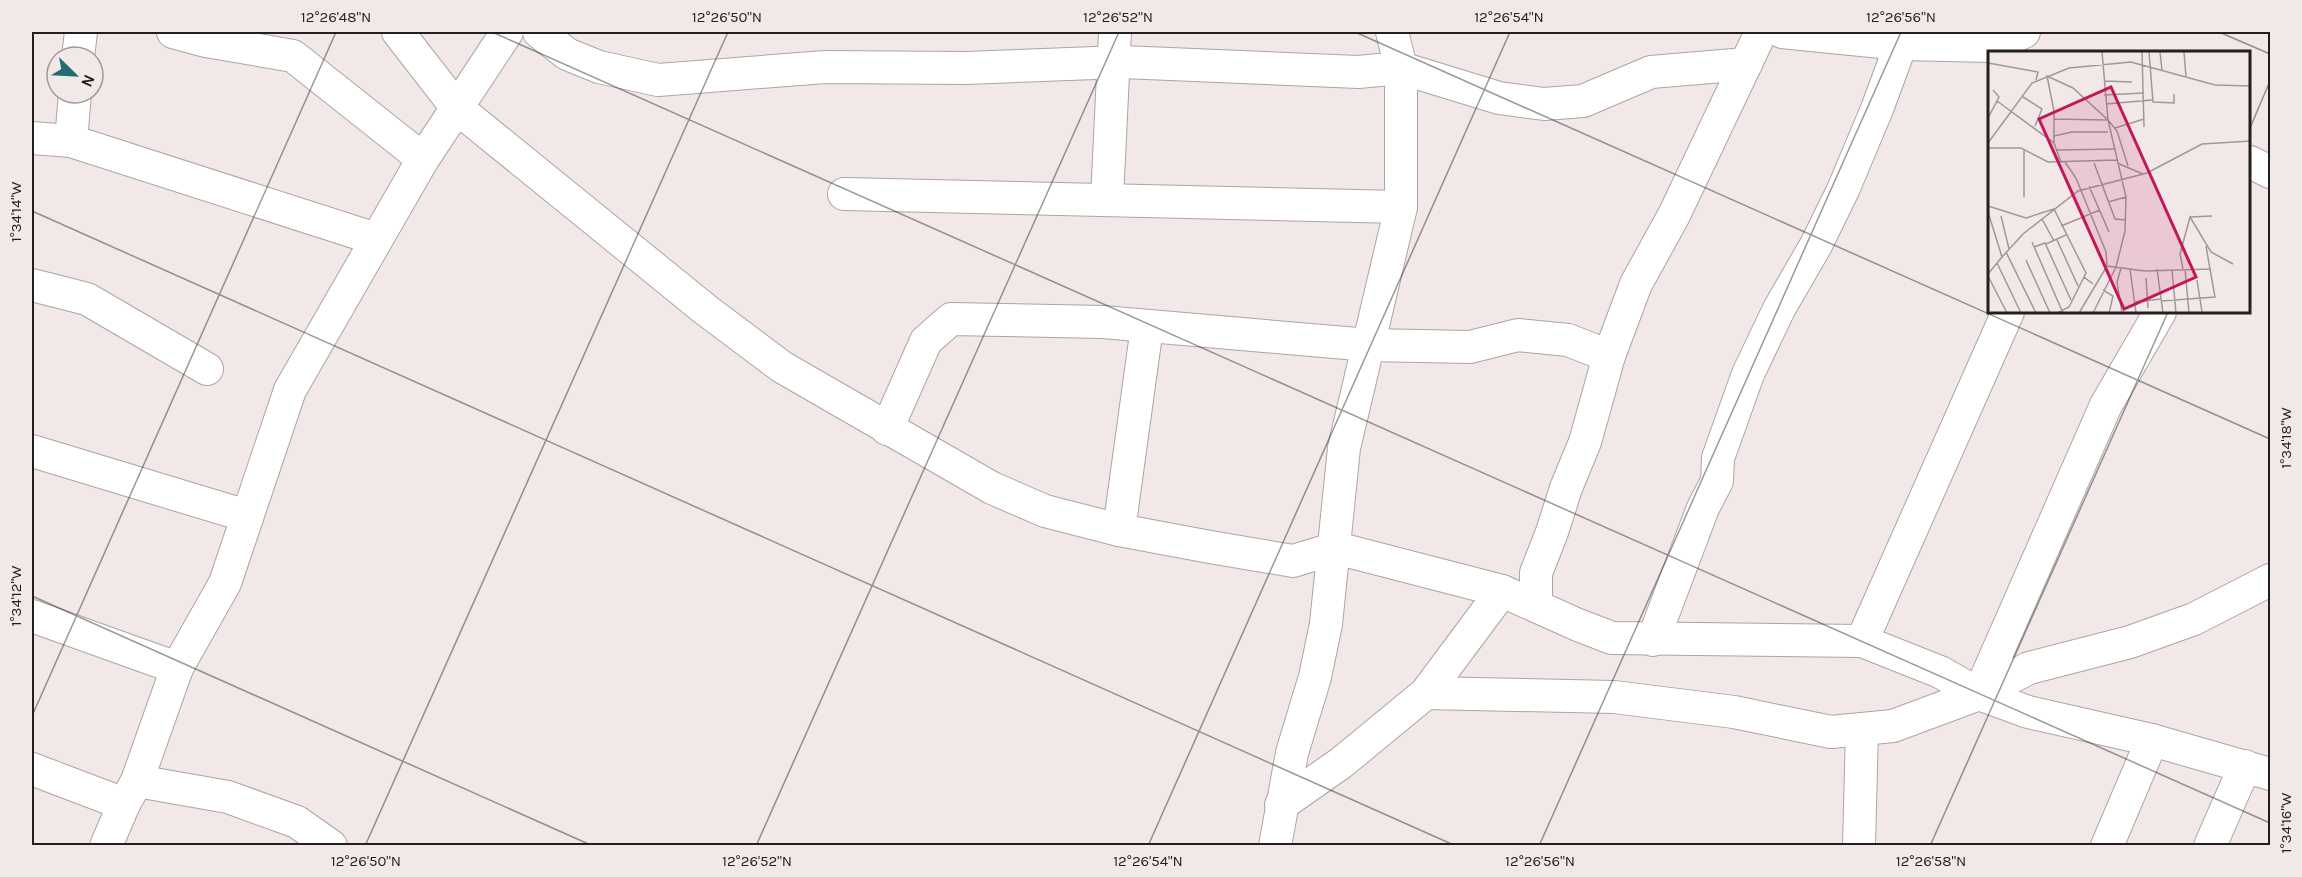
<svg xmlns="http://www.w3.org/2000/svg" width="2302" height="877" viewBox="0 0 2302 877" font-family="Karla,sans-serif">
  <rect width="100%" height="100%" fill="#f2e8e8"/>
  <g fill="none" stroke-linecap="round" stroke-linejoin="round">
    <defs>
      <g id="minor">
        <path d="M 173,32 L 206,41 L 293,56 L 423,159"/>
        <path d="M 398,32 L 457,108 L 706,310 L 782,367 L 992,488 L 1045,511 L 1119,530 L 1210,547 L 1293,561 L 1336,548 L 1502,591 L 1578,625 L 1612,638 L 1862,641 L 1940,672 L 1979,694"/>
        <path d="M 539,32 L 567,54 L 599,67 L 658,80 L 825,67 L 966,68 L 1122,62 L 1358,72 L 1401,68 L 1499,98 L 1544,104 L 1583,101 L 1651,72 L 1746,64"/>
        <path d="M 1782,32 L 1901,44 L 1992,46 L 2024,32"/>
        <path d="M 78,57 L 81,32"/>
        <path d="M 32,138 L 71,141 L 376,239"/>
        <path d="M 71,141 L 75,93"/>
        <path d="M 2250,162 L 2270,172"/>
        <path d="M 844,194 L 1401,207"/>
        <path d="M 1107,200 L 1115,32"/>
        <path d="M 32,285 L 87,299 L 207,369"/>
        <path d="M 887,429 L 926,341 L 951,319 L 1103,322 L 1369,345 L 1470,347 L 1518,335 L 1568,340 L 1609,356"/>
        <path d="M 32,451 L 247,516"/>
        <path d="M 1119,530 L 1147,327"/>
        <path d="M 1536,606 L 1536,573 L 1552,532 L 1566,488 L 1585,442 L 1609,356 L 1636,284 L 1674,215 L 1761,32"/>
        <path d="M 32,616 L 177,668"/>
        <path d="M 1653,640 L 1703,508 L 1717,481 L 1718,458 L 1748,374 L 1779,309 L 1816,245 L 1843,190 L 1877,109 L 1901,44"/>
        <path d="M 1862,641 L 2008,312"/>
        <path d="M 1426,693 L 1614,697 L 1734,712 L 1831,732 L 1893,726 L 1979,694 L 2028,712 L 2152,740 L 2270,774"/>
        <path d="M 1979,694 L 2106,405 L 2160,312"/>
        <path d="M 1979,694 L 2029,668 L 2130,642 L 2194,619 L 2270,580"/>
        <path d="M 32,769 L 124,804"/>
        <path d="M 137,781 L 228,797 L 297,822 L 331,846"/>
        <path d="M 1281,805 L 1341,763 L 1426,693 L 1502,591"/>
        <path d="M 106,846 L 124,804 L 137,781 L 177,668 L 225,583 L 290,390 L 423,159 L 507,32"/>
        <path d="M 1275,846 L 1292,753 L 1315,677 L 1326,624 L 1344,448 L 1401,207 L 1401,68 L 1392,32"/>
        <path d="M 1859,846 L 1862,729"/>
        <path d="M 2107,846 L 2152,740"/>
        <path d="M 2210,846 L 2245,766"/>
      </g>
    </defs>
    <use href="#minor" stroke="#ada4a4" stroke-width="34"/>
    <use href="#minor" stroke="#fff" stroke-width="32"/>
  </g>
  <path fill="none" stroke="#221f1e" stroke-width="1.5" stroke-opacity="0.45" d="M 492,32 L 2270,823M 1355,32 L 2270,439M 2219,32 L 2270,54M 2250,128 L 2270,81M 32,211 L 1456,846M 32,596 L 593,846M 32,716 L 336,32M 365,846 L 728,32M 756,846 L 1119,32M 1148,846 L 1510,32M 1539,846 L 1901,32M 1930,846 L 2168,312"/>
  <g transform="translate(1988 51)">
    <rect width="262" height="262" fill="#f2e8e8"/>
    <path fill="none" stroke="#9f9897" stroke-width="1.5" d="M 114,1 L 120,69 L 129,80 L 140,115M 154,1 L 156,76M 161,1 L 165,51 L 186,52 L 186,43M 172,1 L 174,19M 196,1 L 198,26M 0,12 L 50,21 L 48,29M 116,30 L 144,31M 116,44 L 156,42M 35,46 L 54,58 L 47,75M 9,50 L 66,92 L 73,111M 118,53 L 164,49M 0,67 L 11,46 L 5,39M 66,68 L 119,69M 127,77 L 156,68M 66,85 L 84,81 L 120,81M 0,92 L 44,32 L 81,17 L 143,11 L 227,34 L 263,35M 66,92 L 66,60 L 59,25 L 85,37 L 120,69 L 138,146 L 137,180 L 128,216 L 105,262M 0,97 L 33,97 L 60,111 L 129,109M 69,99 L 128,98M 77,111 L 88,127 L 118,201 L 119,215 L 157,220 L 222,218 L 218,195M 106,112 L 127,168 L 138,169M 129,112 L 155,123M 101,135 L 121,181M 36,146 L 36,99M 120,151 L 138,146M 0,155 L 38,167 L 66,158 L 98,222 L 96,226 L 105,233M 0,161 L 14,206 L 0,223M 13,165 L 21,198M 202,166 L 224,165M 54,168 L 66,190M 73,175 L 112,159M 69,189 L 90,235M 44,191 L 75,262M 58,193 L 78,184M 46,196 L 57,192 L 83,249M 18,201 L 48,262M 14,206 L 35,183 L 90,140 L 159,122 L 214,93 L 263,90M 38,209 L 62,262M 9,212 L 33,262M 133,217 L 129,231 L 134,262M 142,218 L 148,262M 169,218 L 175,262M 195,218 L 192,203 L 202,166 L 223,201 L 245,213M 197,218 L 201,262M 184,219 L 188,262M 0,225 L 19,262M 158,227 L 160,257M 209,229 L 214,261M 115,239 L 125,245 L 121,262M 173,250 L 227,246 L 222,218M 146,251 L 173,248M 69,262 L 81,256 L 96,226M 91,262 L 119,215"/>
    <path fill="#c2185b" fill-opacity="0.15" stroke="#c2185b" stroke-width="3" d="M 123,36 L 208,226 L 136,258 L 51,68 Z"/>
    <rect width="262" height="262" fill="none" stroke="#221f1e" stroke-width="3"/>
  </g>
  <rect width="2302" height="877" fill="none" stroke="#f2e8e8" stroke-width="66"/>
  <g transform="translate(75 75) rotate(114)"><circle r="28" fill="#f2e8e8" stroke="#9f9897" stroke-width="1.5"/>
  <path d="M0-4.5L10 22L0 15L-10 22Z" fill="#226d72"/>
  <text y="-9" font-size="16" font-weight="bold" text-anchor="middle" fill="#221f1e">N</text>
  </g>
  <rect x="33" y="33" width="2236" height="811" fill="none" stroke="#221f1e" stroke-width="2"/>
  <g font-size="15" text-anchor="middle" fill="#221f1e">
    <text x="336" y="22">12°26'48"N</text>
    <text x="727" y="22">12°26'50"N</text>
    <text x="1118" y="22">12°26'52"N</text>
    <text x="1509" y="22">12°26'54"N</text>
    <text x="1901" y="22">12°26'56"N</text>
    <text transform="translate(16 212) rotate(-90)" y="5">1°34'14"W</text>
    <text transform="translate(2286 438) rotate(-90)" y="5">1°34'18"W</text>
    <text transform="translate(16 596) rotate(-90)" y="5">1°34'12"W</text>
    <text transform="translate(2286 823) rotate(-90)" y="5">1°34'16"W</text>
    <text x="366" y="866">12°26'50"N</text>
    <text x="757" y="866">12°26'52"N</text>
    <text x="1148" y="866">12°26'54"N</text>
    <text x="1540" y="866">12°26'56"N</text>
    <text x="1931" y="866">12°26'58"N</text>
  </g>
</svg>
